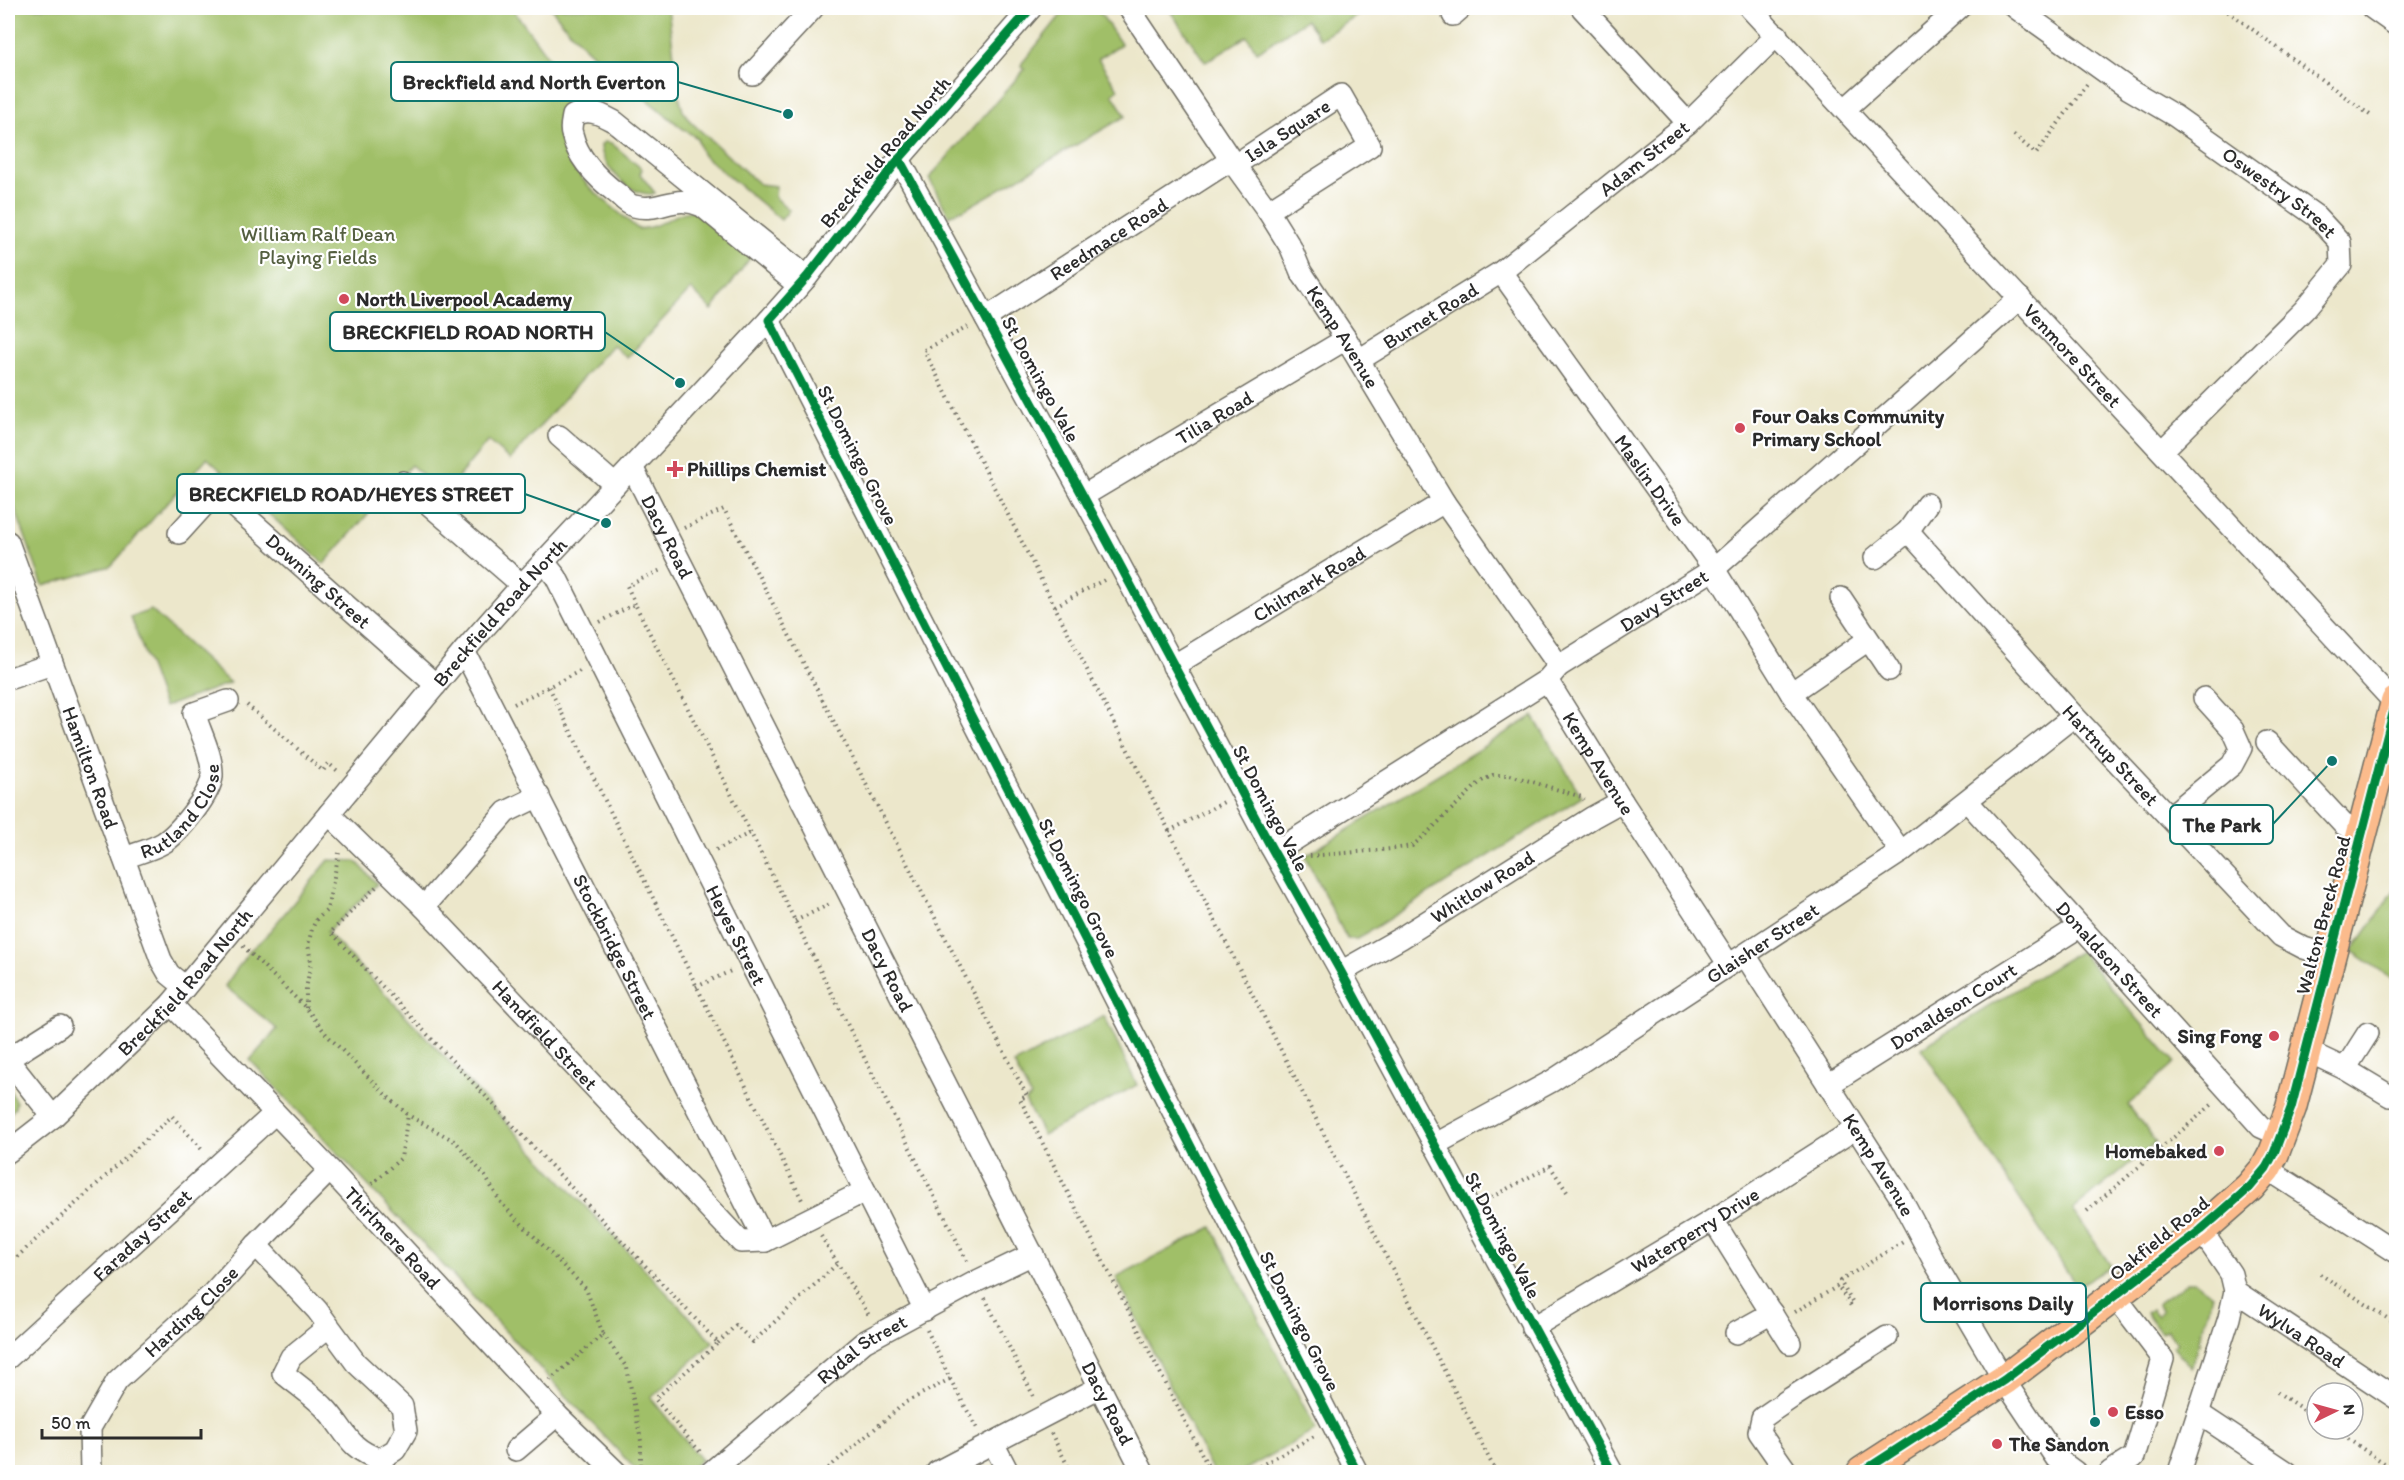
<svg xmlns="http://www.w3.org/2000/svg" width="2404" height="1480" viewBox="0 0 2404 1480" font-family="Itim,sans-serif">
  <rect width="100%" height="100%" fill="#fff"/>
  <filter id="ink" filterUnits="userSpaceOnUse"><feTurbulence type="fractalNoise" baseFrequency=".0167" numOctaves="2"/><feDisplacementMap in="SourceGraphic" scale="12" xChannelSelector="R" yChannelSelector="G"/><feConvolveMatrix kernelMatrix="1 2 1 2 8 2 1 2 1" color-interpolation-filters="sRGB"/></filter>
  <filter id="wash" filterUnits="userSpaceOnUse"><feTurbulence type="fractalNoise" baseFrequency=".008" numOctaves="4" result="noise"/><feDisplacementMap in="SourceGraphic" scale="24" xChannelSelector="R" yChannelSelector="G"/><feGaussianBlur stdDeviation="1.35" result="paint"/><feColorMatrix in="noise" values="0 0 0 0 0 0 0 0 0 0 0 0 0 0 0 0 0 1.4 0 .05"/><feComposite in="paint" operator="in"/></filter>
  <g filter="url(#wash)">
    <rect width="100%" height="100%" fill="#ece7cb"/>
    <g fill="#a0bf67" stroke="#667549" stroke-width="1.5">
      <path d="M 8,8 L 512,8 L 564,79 L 565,104 L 560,132 L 575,170 L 590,188 L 638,229 C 660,229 676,210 697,210 L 753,254 L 712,310 L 691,289 L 627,358 L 612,345 L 510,460 L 488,441 L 444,494 L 411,465 L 324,564 L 207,458 L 111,566 L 43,586 L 8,489 Z"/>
      <path d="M 551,8 L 668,8 L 679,96 L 683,111 L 691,122 L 759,184 L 776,186 L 775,197 L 789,210 L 781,220 L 702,154 L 697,138 L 683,129 C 637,91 586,56 551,8 Z"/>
      <path d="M 1072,8 L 1097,8 L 1121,44 L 1098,59 L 1118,89 L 1112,94 L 1126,116 L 962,211 L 960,210 L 949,216 L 929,178 L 1025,69 L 1021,66 L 1022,63 L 1061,15 Z"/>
      <path d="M 1168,8 L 1370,8 L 1320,39 L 1306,20 L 1257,52 L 1247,36 L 1205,62 Z"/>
      <path d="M 604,142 L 611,143 L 642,169 L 640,174 L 655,193 C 634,200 600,166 601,145 Z"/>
      <path d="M 151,610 L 230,683 L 164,707 L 131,617 Z"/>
      <path d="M 1533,716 L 1582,797 L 1357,939 L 1347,939 L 1305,856 Z"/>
      <path d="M 329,860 L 356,861 L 377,884 L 327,932 L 713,1342 L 651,1398 L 701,1460 L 685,1472 L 638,1472 L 250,1060 L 277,1029 L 225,986 L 249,951 L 264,938 Z"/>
      <path d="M 2396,888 L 2396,981 L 2352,951 Z"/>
      <path d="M 2080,951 L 2175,1063 L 2128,1105 L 2156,1142 L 2073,1210 L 2111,1266 L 2077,1287 L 1921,1048 Z"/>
      <path d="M 1104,1016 L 1137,1085 L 1043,1135 L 1025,1101 L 1031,1097 L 1014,1064 Z"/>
      <path d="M 8,1086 L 16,1102 L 15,1108 L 8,1116 Z"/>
      <path d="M 1212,1227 L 1316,1430 L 1241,1472 L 1213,1472 L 1116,1277 Z"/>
      <path d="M 2187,1282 L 2195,1282 L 2212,1295 L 2191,1368 L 2173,1347 L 2177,1343 L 2167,1329 L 2161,1332 L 2146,1313 L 2151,1309 L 2157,1316 L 2162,1311 L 2157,1304 Z"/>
    </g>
  </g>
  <g filter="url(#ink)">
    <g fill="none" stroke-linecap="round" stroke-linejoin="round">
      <defs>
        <g id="minor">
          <path id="s1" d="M 1129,8 L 1231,160 L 1268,211 L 1291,248 L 1301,272 L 1346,339 L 1444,502 L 1559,666"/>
          <path d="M 1582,8 L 1688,123"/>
          <path id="s2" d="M 1750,8 L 2396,704"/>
          <path id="s3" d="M 2016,8 L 2129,89 L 2175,116 L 2316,216 L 2340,242 L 2341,265 L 2304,310 L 2162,451"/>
          <path d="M 2372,8 L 2396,25"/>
          <path d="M 1453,15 L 1461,8"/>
          <path d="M 752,74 L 813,8"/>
          <path d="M 1845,109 L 1959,8"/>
          <path d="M 899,159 L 1083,496 L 1271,847 L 1341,972 L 1612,1472"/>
          <path id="s4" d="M 1235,165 L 1341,95 L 1370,146 L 1268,211"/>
          <path id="s5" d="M 1501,272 L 1714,569 L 1791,693 L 1901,852"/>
          <path d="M 799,286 L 702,206 C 674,193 660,213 634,206 C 629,205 623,199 619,195 C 599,180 578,160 572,134 C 570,129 572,121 573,116 C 589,107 600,114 615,122 L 807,277"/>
          <path id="s6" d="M 986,318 L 1231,160"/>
          <path d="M 769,320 L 1357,1472"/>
          <path id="s7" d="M 1359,360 L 1501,272 L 1688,123 L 1777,35"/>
          <path d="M 559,436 L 615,485"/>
          <path id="s8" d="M 632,467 L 1143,1472"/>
          <path d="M 403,482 L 522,585"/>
          <path id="s9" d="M 1083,496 L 1346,339"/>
          <path id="s10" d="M 1908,531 L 2074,716 L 2281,936 L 2304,948 L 2330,956"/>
          <path id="s11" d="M 179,533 L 217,491 L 436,685"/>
          <path id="s12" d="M 8,542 L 161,960 L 169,974 L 185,987"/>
          <path d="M 1875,558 L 1908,531 L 1927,504"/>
          <path id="s13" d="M 544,562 L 556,577 L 925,1310"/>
          <path d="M 1841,598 L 1889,670"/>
          <path id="s14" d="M 464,651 L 765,1241"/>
          <path id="s15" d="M 1173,666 L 1444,502"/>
          <path d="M 8,679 L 52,664"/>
          <path id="s16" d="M 1547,680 L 1622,801 L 1729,965"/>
          <path d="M 1791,693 L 1868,640"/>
          <path d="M 2267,742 L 2343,824 L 2363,834"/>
          <path id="s17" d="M 1967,801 L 2261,1127 L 2281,1136"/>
          <path id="s18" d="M 329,814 L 424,907 L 741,1242 L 765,1241 L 865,1191"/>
          <path d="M 2169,817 L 2232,765 L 2241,748 L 2233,730 L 2204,698"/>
          <path id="s19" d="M 1271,847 L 1286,845 L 1547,680 L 1559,666 L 1714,569 L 2020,298"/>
          <path id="s20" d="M 124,858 C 137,853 151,850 163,843 C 178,834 211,794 212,776 C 213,756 200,732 194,713 L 228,701"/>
          <path d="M 424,907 L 506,812 L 539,796"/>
          <path id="s21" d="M 1745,955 L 1899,1195 L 1935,1263 L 2004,1380 L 2056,1458 L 2075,1472"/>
          <path id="s22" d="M 1341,972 L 1401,938 L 1593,817 L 1622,801"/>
          <path id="s23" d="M 171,1004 L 330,1170 L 557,1415 L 616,1472"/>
          <path d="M 2307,1051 L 2345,1069 L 2390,1096"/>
          <path d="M 8,1059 L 60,1026"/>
          <path d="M 8,1060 L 53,1117"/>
          <path d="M 2345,1069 L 2368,1033"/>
          <path id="s24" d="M 1828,1085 L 2079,927"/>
          <path id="s25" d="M 1434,1145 L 1552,1081 L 1901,852 L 2074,716"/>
          <path id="s26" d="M 8,1152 L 53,1117 L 171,1004 L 464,651 L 522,585 L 769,320 L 807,277 L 899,159 L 1031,8"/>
          <path d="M 2266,1168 L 2396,1252"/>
          <path d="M 1713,1220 L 1790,1343"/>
          <path d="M 256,1245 L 317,1310 L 356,1363 L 402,1406 L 406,1431 L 395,1450 L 380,1459 L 384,1472"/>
          <path id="s27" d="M 2235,1291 L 2396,1398"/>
          <path d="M 328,1327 L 291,1357 L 283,1373 C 296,1384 311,1394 323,1406 C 345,1427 346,1449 380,1459"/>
          <path id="s28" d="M 1532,1328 L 1713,1220 L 1855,1129"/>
          <path d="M 1736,1333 L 1772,1313"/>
          <path id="s29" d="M 8,1358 L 275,1113"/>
          <path d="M 2198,1413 L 2287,1472"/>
          <path d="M 993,1443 L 1008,1472"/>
          <path d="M 516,1450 L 557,1415"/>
          <path id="s30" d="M 91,1472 L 90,1428 L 117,1381 L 210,1296 L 256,1245 L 330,1170"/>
          <path id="s31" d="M 711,1472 L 864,1342 L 977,1281 L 1033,1254"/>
          <path d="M 937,1472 L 1100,1387"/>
          <path d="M 1787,1472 L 1759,1432 L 1762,1418 L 1791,1398 L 1887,1337"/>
          <path d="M 2110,1472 L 2134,1457 L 2163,1359 L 2115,1296"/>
          <path d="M 2179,1472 L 2229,1318 L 2235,1291 L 2231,1274 L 2201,1230"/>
        </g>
        <path id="highway" d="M 1862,1472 L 2004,1380 L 2201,1230 L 2250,1187 L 2266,1168 L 2274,1153 L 2291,1108 L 2396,702"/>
      </defs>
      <use href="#minor" stroke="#6f6d63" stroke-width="24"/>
      <use href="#highway" stroke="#6f6d63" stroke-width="33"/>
      <g stroke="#6f6d63" stroke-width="4" stroke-dasharray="1.5 4.5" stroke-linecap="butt">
        <path d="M 2223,8 L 2370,115"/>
        <path d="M 2014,135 L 2036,154 L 2087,84"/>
        <path d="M 968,327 L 924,350 L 1496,1472"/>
        <path d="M 684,528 L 724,509 L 1027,1096 L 1020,1099 L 1211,1472"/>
        <path d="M 635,604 L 627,586 L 663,569"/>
        <path d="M 1055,606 L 1104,580"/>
        <path d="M 600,622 L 635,604 L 969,1265"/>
        <path d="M 549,687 L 802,1200"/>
        <path d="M 514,704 L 580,671"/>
        <path d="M 247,705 L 323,771 L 328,763 L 339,772"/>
        <path d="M 1169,831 L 1224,802"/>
        <path d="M 716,850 L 750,833"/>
        <path d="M 1310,856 L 1392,849 L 1412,846 L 1424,836 L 1480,782 L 1493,775 L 1510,775 L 1582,797 L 1584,800"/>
        <path d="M 376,887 L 331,932 L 718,1343 L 655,1399 L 701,1453"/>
        <path d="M 795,921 L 832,903"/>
        <path d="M 243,946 L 306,1008 L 327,1035 L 385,1094 L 408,1115 L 456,1142 L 485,1176 L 501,1203 L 586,1289 L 603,1334 L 550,1380"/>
        <path d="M 696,987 L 731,971"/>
        <path d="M 306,1008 L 306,989 L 311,962 L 308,945 L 312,929 L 316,920 L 327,910 L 339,853"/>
        <path d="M 372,1184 L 401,1158 L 408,1115"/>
        <path d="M 1486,1200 L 1550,1166 L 1569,1195"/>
        <path d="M 2087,1211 L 2214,1103"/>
        <path d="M 821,1236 L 870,1317"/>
        <path d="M 8,1265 L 172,1116 L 204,1152"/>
        <path d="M 2320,1274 L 2396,1324"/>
        <path d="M 985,1298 L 1035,1399"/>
        <path d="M 1852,1302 L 1840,1281 L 1903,1242"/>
        <path d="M 1795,1312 L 1838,1286 L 1853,1309"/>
        <path d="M 927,1330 L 950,1379 L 978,1430"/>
        <path d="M 603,1334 L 627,1368 L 641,1441 L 641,1465 L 636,1470"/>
        <path d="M 718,1343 L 736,1325 L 753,1342 L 837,1264"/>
        <path d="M 2277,1392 L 2317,1419"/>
        <path d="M 2333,1429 L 2396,1471"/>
        <path d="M 1051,1433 L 1071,1472"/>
        <path d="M 824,1472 L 906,1402 L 950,1379"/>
        <path d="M 1249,1472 L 1316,1435"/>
      </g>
      <use href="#minor" stroke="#fff" stroke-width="21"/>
      <use href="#highway" stroke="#fbbb8c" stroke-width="30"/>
      <defs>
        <g id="cycleway">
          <path d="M 1031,8 L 899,159 L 807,277 L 769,320 L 1357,1472"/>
          <path d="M 899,159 L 1083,496 L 1271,847 L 1341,972 L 1612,1472"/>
          <path d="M 1862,1472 L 2004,1380 L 2201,1230 L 2250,1187 L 2266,1168 L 2274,1153 L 2291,1108 L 2396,702"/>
        </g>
      </defs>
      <use href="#cycleway" stroke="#fff" stroke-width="13"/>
      <use href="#cycleway" stroke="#00873e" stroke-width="9"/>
    </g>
  </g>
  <g fill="#d1495b" stroke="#fff" stroke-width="2">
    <circle cx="344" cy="299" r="6"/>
    <circle cx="1740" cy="428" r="6"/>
    <path d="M672 460h6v6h6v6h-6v6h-6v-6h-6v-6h6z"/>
    <circle cx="2274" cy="1036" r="6"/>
    <circle cx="2219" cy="1151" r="6"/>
    <circle cx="2113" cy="1412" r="6"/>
    <circle cx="1997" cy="1444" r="6"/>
  </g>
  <g text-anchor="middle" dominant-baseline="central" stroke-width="4.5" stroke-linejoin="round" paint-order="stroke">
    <g font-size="20" fill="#2b2b2b" stroke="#fff">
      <text stroke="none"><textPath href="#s4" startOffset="63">Isla Square</textPath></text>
      <text transform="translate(885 152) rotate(-50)">Breckfield Road North</text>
      <text stroke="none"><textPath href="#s7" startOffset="350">Adam Street</textPath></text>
      <text stroke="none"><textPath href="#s3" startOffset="322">Oswestry Street</textPath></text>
      <text stroke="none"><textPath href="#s6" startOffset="146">Reedmace Road</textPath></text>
      <text stroke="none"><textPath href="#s7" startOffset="84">Burnet Road</textPath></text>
      <text stroke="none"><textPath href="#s1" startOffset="393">Kemp Avenue</textPath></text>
      <text stroke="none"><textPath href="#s2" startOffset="474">Venmore Street</textPath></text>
      <text transform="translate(1041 379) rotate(61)">St Domingo Vale</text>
      <text stroke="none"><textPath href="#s9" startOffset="153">Tilia Road</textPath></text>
      <text transform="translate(858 455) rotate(63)">St Domingo Grove</text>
      <text stroke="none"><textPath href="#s5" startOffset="256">Maslin Drive</textPath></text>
      <text stroke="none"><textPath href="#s8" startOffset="78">Dacy Road</textPath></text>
      <text stroke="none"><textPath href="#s11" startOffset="192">Downing Street</textPath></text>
      <text stroke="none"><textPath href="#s15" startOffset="159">Chilmark Road</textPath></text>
      <text stroke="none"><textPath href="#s19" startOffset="466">Davy Street</textPath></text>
      <text stroke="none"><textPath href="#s26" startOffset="732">Breckfield Road North</textPath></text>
      <text stroke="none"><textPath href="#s10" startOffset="302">Hartnup Street</textPath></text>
      <text stroke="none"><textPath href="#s16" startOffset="98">Kemp Avenue</textPath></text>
      <text stroke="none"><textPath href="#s12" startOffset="240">Hamilton Road</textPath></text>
      <text stroke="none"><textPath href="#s20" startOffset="78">Rutland Close</textPath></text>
      <text transform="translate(1271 808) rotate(62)">St Domingo Vale</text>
      <text stroke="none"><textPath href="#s22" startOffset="165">Whitlow Road</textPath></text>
      <text transform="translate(1079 888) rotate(63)">St Domingo Grove</text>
      <text transform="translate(2323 915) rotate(-75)">Walton Breck Road</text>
      <text stroke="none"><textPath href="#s13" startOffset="420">Heyes Street</textPath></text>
      <text stroke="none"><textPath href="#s25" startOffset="386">Glaisher Street</textPath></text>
      <text stroke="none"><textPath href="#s14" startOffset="332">Stockbridge Street</textPath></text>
      <text stroke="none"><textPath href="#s17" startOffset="213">Donaldson Street</textPath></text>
      <text stroke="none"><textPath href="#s8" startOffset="564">Dacy Road</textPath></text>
      <text stroke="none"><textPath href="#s26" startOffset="246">Breckfield Road North</textPath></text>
      <text stroke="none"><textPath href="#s24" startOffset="148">Donaldson Court</textPath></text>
      <text stroke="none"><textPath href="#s18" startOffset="309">Handfield Street</textPath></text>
      <text stroke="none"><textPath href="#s21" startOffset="249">Kemp Avenue</textPath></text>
      <text stroke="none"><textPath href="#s28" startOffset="190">Waterperry Drive</textPath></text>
      <text stroke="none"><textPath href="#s29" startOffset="182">Faraday Street</textPath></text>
      <text transform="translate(1503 1235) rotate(62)">St Domingo Vale</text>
      <text transform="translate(2159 1238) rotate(-39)">Oakfield Road</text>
      <text stroke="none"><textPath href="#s23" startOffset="322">Thirlmere Road</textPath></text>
      <text stroke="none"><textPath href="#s30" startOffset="200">Harding Close</textPath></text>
      <text transform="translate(1300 1321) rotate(63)">St Domingo Grove</text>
      <text stroke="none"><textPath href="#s27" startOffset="80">Wylva Road</textPath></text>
      <text stroke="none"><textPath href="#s31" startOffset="195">Rydal Street</textPath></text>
      <text stroke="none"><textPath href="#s8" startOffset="1050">Dacy Road</textPath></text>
    </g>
    <g font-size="20" fill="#545f40" stroke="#fff">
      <text x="318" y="234">William Ralf Dean<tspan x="318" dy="23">Playing Fields</tspan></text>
    </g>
    <g font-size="20" font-weight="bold" fill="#2b2b2b" stroke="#fff" text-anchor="start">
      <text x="356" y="299">North Liverpool Academy</text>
      <text x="1752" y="416">Four Oaks Community<tspan x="1752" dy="23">Primary School</tspan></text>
      <text x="687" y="469">Phillips Chemist</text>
      <text x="2262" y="1036" text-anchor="end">Sing Fong</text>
      <text x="2207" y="1151" text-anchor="end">Homebaked</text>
      <text x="2125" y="1412">Esso</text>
      <text x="2009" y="1444">The Sandon</text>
    </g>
  </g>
  <path fill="none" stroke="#0f766e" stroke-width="2" d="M788 114L678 82M680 383L605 332M606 523L525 494M2332 761L2273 824M2095 1422L2086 1303"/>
  <g fill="#0f766e" stroke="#fff" stroke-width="2">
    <circle cx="788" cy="114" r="6"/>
    <circle cx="680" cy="383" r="6"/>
    <circle cx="606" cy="523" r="6"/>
    <circle cx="2332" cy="761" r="6"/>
    <circle cx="2095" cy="1422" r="6"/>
  </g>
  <g fill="#fff" stroke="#0f766e" stroke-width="2">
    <rect x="391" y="62" width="287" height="39" rx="6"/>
    <rect x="330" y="312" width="275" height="39" rx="6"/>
    <rect x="177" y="474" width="348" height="39" rx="6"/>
    <rect x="2170" y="805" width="103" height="39" rx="6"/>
    <rect x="1921" y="1283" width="165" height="39" rx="6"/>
  </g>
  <g font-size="21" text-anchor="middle" font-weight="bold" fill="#2b2b2b">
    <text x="534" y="89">Breckfield and North Everton</text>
    <text x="468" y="339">BRECKFIELD ROAD NORTH</text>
    <text x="351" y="501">BRECKFIELD ROAD/HEYES STREET</text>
    <text x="2222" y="832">The Park</text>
    <text x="2003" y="1310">Morrisons Daily</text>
  </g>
  <rect width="2404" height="1480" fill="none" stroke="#fff" stroke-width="30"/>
  <g transform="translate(2335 1411) rotate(85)"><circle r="28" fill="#ffffff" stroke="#aaaaaa" stroke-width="1.5"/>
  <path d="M0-4.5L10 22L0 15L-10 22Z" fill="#d1495b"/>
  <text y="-9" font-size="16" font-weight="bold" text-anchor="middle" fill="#2b2b2b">N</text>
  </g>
  <path d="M42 1429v9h159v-9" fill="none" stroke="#2b2b2b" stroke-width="3"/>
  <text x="51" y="1429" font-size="18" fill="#2b2b2b" stroke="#ffffff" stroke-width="4.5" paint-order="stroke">50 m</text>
</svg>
